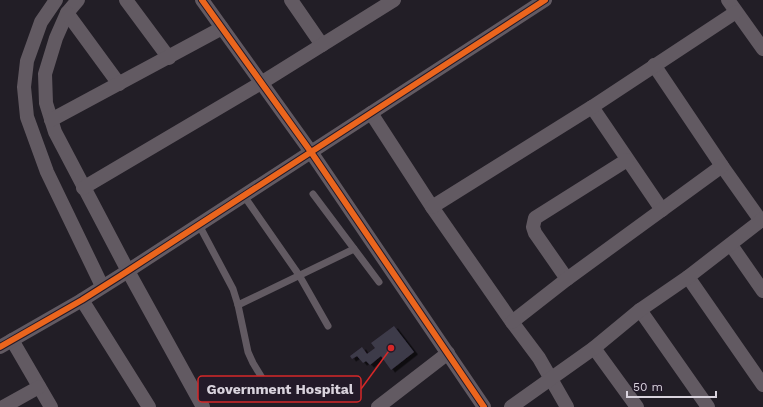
<svg xmlns="http://www.w3.org/2000/svg" width="763" height="407" viewBox="0 0 763 407" font-family="'Work Sans',sans-serif">
  <defs>
    <filter id="shadow"><feDropShadow dx="4" dy="2.5" stdDeviation="0" flood-color="#0009"/></filter>
  </defs>
  <rect width="100%" height="100%" fill="#221e26"/>
  <path fill="#3e3a4a" filter="url(#shadow)" d="M 394,326 L 414,352 L 391,370 L 381,356 L 370,365 L 366,361 L 363,363 L 357,356 L 352,359 L 350,356 L 362,347 L 367,354 L 375,348 L 371,343 Z"/>
  <g fill="none" stroke-linecap="round" stroke-linejoin="round">
    <g stroke="#625a62" stroke-width="7">
      <path d="M 313,194 L 379,282"/>
      <path d="M 244,196 L 299,275 L 328,326"/>
      <path d="M 199,225 L 233,289 L 238,305 L 248,352 L 253,363 L 267,386"/>
      <path d="M 238,305 L 354,249"/>
    </g>
    <g stroke="#625a62" stroke-width="14">
      <path d="M 56,0 L 41,22 L 27,61 L 24,87 L 27,117 L 47,172 L 102,286"/>
      <path d="M 78,0 L 67,13 L 56,38 L 45,74 L 46,103 L 55,132 L 128,271 L 203,407"/>
      <path d="M 126,0 L 169,58"/>
      <path d="M 202,0 L 311,152 L 484,407"/>
      <path d="M 291,0 L 322,45"/>
      <path d="M 728,0 L 763,49"/>
      <path d="M 67,13 L 119,84"/>
      <path d="M 654,65 L 722,166 L 761,221"/>
      <path d="M 592,107 L 662,210"/>
      <path d="M 371,113 L 432,207 L 512,322 L 539,358 L 567,407"/>
      <path d="M 51,120 L 222,28"/>
      <path d="M 83,188 L 261,83 L 394,0"/>
      <path d="M 432,207 L 592,107 L 736,12"/>
      <path d="M 731,245 L 763,291"/>
      <path d="M 688,277 L 763,385"/>
      <path d="M 567,279 L 535,233 L 533,227 L 535,218 L 627,160"/>
      <path d="M 82,300 L 149,407"/>
      <path d="M 640,310 L 708,407"/>
      <path d="M 512,322 L 567,279 L 722,166"/>
      <path d="M 12,340 L 51,407"/>
      <path d="M 0,347 L 82,300 L 120,276 L 545,0"/>
      <path d="M 594,348 L 637,407"/>
      <path d="M 3,407 L 39,387"/>
      <path d="M 378,407 L 448,353"/>
      <path d="M 511,407 L 594,348 L 640,310 L 688,277 L 763,219"/>
    </g>
    <defs>
      <g id="cycleway">
        <path d="M 202,0 L 311,152 L 484,407"/>
        <path d="M 0,347 L 82,300 L 120,276 L 545,0"/>
      </g>
    </defs>
    <use href="#cycleway" stroke="#231a29" stroke-width="8"/>
    <use href="#cycleway" stroke="#eb651d" stroke-width="6"/>
  </g>
  <path fill="none" stroke="#d62828" stroke-width="1.5" d="M391 348L361 389"/>
  <circle fill="#d62828" stroke="#231a29" stroke-width="1.5" cx="391" cy="348" r="4"/>
  <rect fill="#231a29" stroke="#d62828" stroke-width="1.5" x="198" y="376" width="163" height="26" rx="4"/>
  <g font-size="14" text-anchor="middle" font-weight="bold" fill="#d9d3dd">
    <text x="280" y="394">Government Hospital</text>
  </g>
  <path d="M627 391v6h89v-6" fill="none" stroke="#d9d3dd" stroke-width="2"/>
  <text x="633" y="391" font-size="12" fill="#d9d3dd" stroke="#231a29" stroke-width="3" paint-order="stroke">50 m</text>
</svg>
